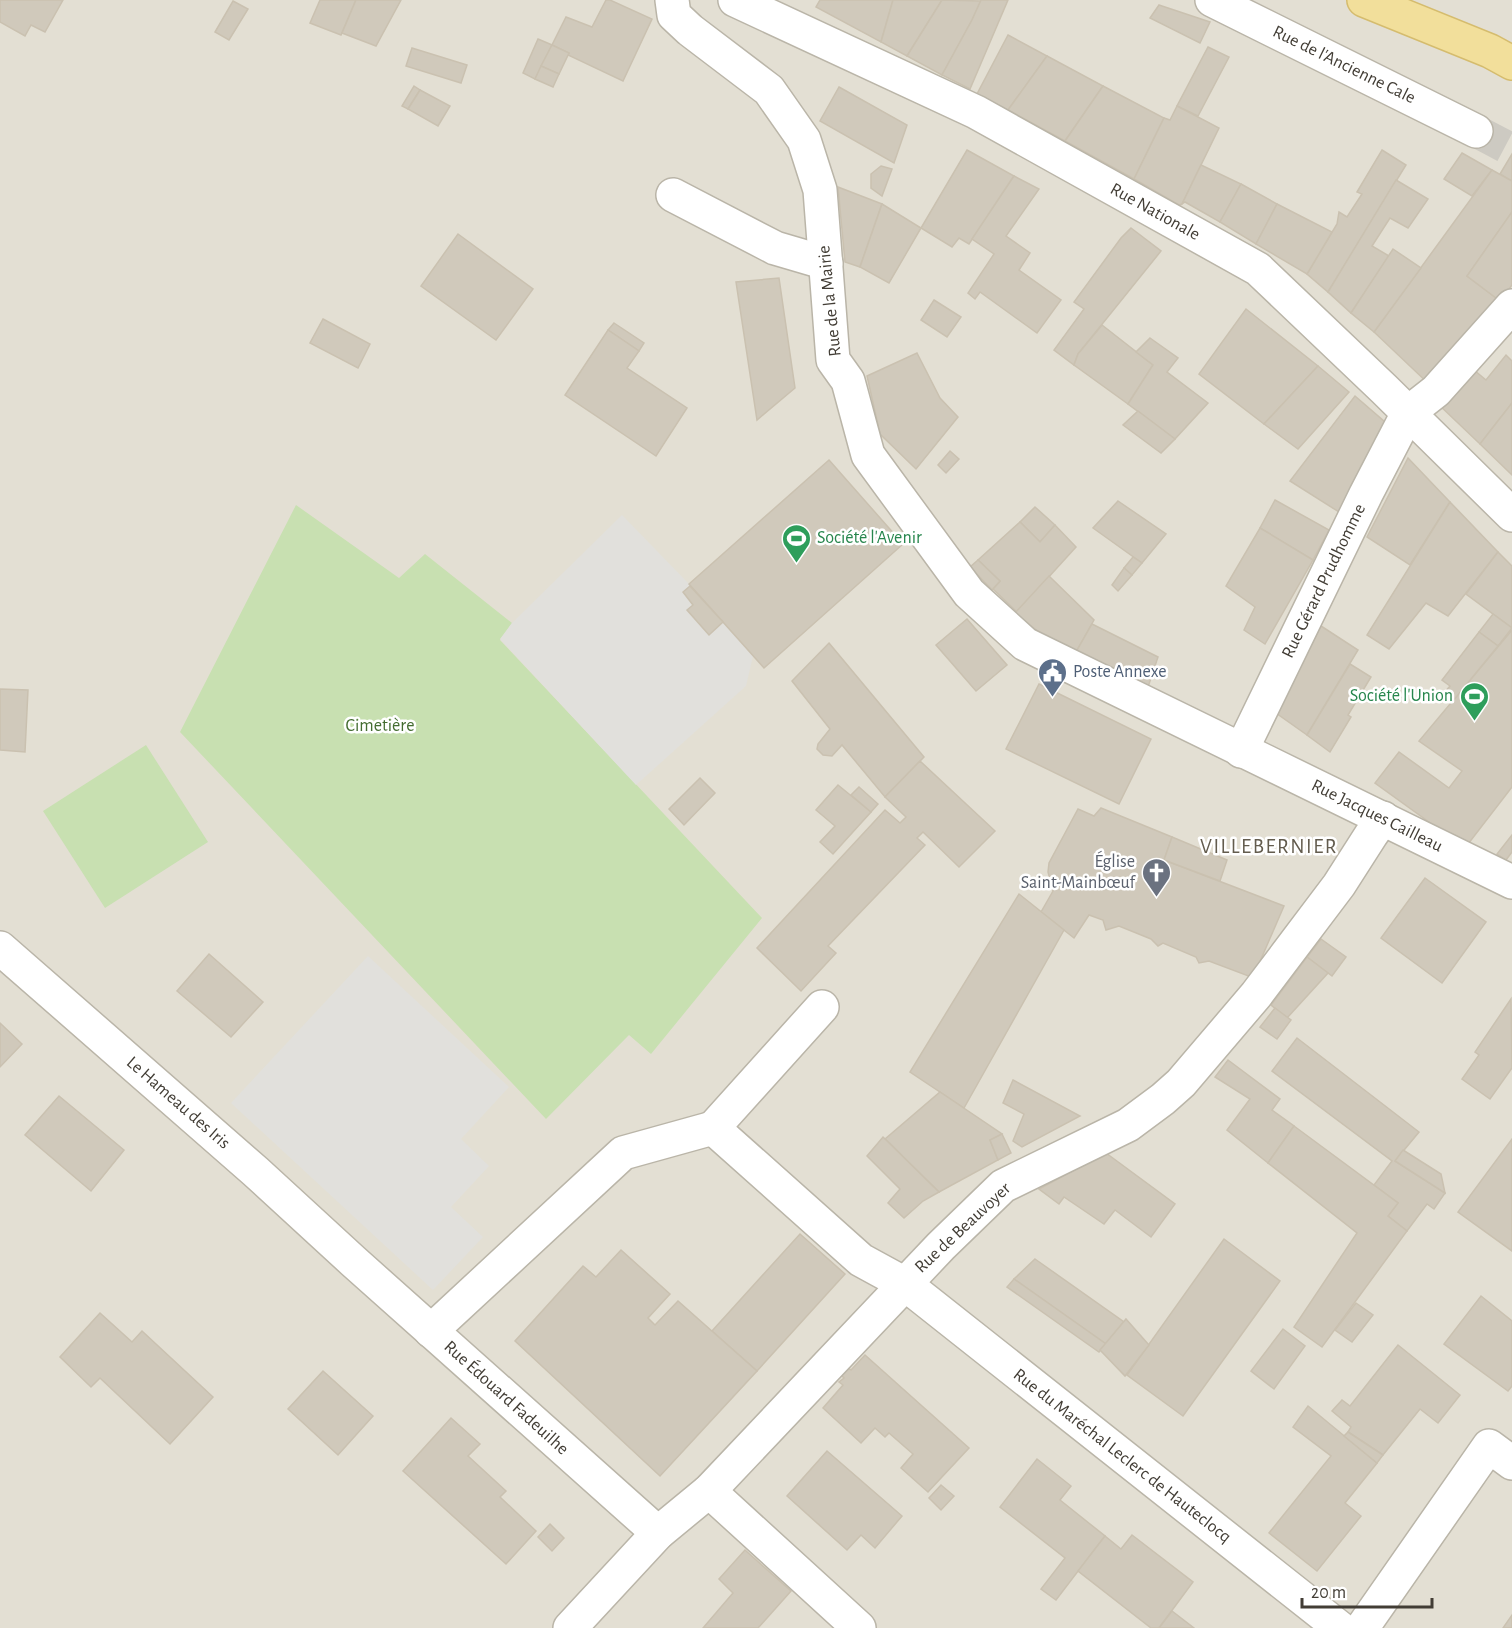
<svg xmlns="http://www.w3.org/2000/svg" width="1512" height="1628" viewBox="0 0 1512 1628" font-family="'Alegreya Sans',sans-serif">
  <rect width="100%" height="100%" fill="#f0ede5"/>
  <rect fill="#e3dfd3" x="0" y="0" width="1512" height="1628"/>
  <g fill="#c8e0b1">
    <path d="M 296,505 L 399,578 L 425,554 L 512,623 L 500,640 L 762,918 L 651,1054 L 629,1035 L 546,1119 L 180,732 Z"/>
    <path d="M 146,745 L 208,842 L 105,908 L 43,811 Z"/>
  </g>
  <g fill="#e1e0dc">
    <path d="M 622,515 L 689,584 L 690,586 L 683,592 L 693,605 L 687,611 L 709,635 L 723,622 L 753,656 L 746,686 L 636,785 L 500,639 L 512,623 Z"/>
    <path d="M 368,956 L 509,1087 L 461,1139 L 489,1166 L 451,1207 L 483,1237 L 433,1290 L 231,1103 Z"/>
  </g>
  <g fill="#d0c9bb" stroke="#cac1b0" stroke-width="1.5">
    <path d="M 0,0 L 63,0 L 45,32 L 31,25 L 25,36 L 0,22 Z"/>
    <path d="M 320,0 L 356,0 L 341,35 L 310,23 Z"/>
    <path d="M 356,0 L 401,0 L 376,46 L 342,33 Z"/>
    <path d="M 606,0 L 610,0 L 652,19 L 623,81 L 568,55 L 569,53 L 552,45 L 566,17 L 592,27 Z"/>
    <path d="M 820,0 L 893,0 L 881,42 L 816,7 Z"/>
    <path d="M 893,0 L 942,0 L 907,56 L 881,42 Z"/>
    <path d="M 942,0 L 981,1 L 972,20 L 942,75 L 907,56 Z"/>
    <path d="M 981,0 L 1008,0 L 970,89 L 942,75 L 972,20 Z"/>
    <path d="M 233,1 L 248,9 L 229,40 L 215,32 Z"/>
    <path d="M 1159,5 L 1210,22 L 1200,43 L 1150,18 Z"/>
    <path d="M 1008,35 L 1047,56 L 1008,110 L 977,94 Z"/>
    <path d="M 538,39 L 552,45 L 535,79 L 523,73 Z"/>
    <path d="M 552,45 L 569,53 L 559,74 L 541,66 Z"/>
    <path d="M 1208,47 L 1229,57 L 1198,116 L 1177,106 Z"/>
    <path d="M 412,48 L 467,65 L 461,83 L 406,66 Z"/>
    <path d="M 1047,56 L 1103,86 L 1065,141 L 1008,110 Z"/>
    <path d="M 541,66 L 559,74 L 553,87 L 535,79 Z"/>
    <path d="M 414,86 L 420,90 L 408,109 L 402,106 Z"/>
    <path d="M 1103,86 L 1164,118 L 1134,179 L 1065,141 Z"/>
    <path d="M 839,87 L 907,125 L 894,163 L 820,121 Z"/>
    <path d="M 420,90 L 450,106 L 438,126 L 408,109 Z"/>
    <path d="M 1177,106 L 1219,128 L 1182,204 L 1179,205 L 1134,179 L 1164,118 L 1170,120 Z"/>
    <path d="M 967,150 L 1014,176 L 969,244 L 959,238 L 952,247 L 921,228 Z"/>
    <path d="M 1382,150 L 1406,165 L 1328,292 L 1307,274 L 1337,224 L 1339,212 L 1347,217 L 1362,194 L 1357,192 Z"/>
    <path d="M 1462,153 L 1492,170 L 1472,196 L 1444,179 Z"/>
    <path d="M 1512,154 L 1512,181 L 1500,174 Z"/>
    <path d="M 1201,165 L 1241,184 L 1220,222 L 1185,202 L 1182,204 Z"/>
    <path d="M 881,166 L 892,169 L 882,196 L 871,188 L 871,174 Z"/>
    <path d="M 1492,170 L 1512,181 L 1512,212 L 1467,276 L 1500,301 L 1432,387 L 1374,332 Z"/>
    <path d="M 1014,176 L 1039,189 L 1006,236 L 1030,253 L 1019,270 L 1061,300 L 1037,333 L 980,292 L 975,299 L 968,293 L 994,254 L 972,239 Z"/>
    <path d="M 1396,180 L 1428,199 L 1408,228 L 1390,218 L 1372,246 L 1389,256 L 1351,313 L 1328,292 Z"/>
    <path d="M 1241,184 L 1277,204 L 1256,244 L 1220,222 Z"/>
    <path d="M 838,187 L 882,204 L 860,267 L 845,262 Z"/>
    <path d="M 882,204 L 921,228 L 889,283 L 860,267 Z"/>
    <path d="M 1277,204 L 1332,232 L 1307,274 L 1256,244 Z"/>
    <path d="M 1512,212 L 1512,285 L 1500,301 L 1467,276 Z"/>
    <path d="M 1131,228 L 1161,251 L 1078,354 L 1074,365 L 1054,350 L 1084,309 L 1074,302 L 1121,238 Z"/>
    <path d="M 458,234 L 533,289 L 496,340 L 421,286 Z"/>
    <path d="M 1393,249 L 1421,268 L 1374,332 L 1351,313 Z"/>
    <path d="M 779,278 L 795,388 L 757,420 L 736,282 Z"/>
    <path d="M 934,300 L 961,317 L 947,337 L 921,320 Z"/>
    <path d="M 1246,309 L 1318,366 L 1264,424 L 1199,374 Z"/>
    <path d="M 323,319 L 370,344 L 358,368 L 310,343 Z"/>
    <path d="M 614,323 L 644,343 L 639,351 L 608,330 Z"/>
    <path d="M 1102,325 L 1153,365 L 1128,404 L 1074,365 L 1078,354 Z"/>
    <path d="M 608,330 L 639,351 L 627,368 L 687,408 L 656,456 L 565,395 Z"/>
    <path d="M 1150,338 L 1178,358 L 1167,372 L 1208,403 L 1175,439 L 1128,404 L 1153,365 L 1136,352 Z"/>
    <path d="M 917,353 L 940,398 L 958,417 L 916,469 L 880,434 L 867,376 Z"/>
    <path d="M 1506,355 L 1512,361 L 1512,403 L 1480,444 L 1437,403 L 1468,365 L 1486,380 Z"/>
    <path d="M 1318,366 L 1349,392 L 1298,449 L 1264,424 Z"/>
    <path d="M 1355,396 L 1385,422 L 1339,512 L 1290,481 Z"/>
    <path d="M 1512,403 L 1512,475 L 1480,444 Z"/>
    <path d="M 1138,411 L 1175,439 L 1161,453 L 1123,425 Z"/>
    <path d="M 950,451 L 959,459 L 946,473 L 938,465 Z"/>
    <path d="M 1408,458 L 1450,502 L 1410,565 L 1367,537 Z"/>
    <path d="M 829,460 L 903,544 L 764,668 L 689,584 Z"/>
    <path d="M 1275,500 L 1329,530 L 1313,560 L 1260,528 Z"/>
    <path d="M 1118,501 L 1166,534 L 1142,563 L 1093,528 Z"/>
    <path d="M 1450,502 L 1498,552 L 1448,616 L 1426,603 L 1389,649 L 1367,635 Z"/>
    <path d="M 1035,507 L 1055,525 L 1040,542 L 1020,522 Z"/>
    <path d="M 1020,522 L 1040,542 L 1055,525 L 1076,547 L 1017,612 L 993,589 L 1000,581 L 978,560 Z"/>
    <path d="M 1260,528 L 1313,560 L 1265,644 L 1244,630 L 1255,607 L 1226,586 Z"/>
    <path d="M 1498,552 L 1512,566 L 1512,628 L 1466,594 Z"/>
    <path d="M 1133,557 L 1142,563 L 1132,575 L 1124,568 Z"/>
    <path d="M 978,560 L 1000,581 L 992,590 L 970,567 Z"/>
    <path d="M 1124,568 L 1132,575 L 1118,591 L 1112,585 Z"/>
    <path d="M 1049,576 L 1094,620 L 1072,659 L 1015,613 Z"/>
    <path d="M 690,586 L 723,622 L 709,635 L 687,610 L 693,605 L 683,592 Z"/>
    <path d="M 1493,614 L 1512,628 L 1498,646 L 1479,632 Z"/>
    <path d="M 967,619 L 1007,665 L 976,691 L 936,645 Z"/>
    <path d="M 1092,624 L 1158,657 L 1146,693 L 1072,659 Z"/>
    <path d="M 1321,626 L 1358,650 L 1307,735 L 1276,713 Z"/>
    <path d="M 1512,630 L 1512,787 L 1465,848 L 1375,783 L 1399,752 L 1449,788 L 1462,771 L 1419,741 Z"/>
    <path d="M 1479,632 L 1498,646 L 1453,701 L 1443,694 L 1450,686 L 1442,680 Z"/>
    <path d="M 829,643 L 924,757 L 885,797 L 842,745 L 832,756 L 823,755 L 817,749 L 818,744 L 830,729 L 792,681 Z"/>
    <path d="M 1350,664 L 1371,677 L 1348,715 L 1351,717 L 1330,752 L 1307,735 Z"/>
    <path d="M 1039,684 L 1151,739 L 1119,804 L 1006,749 Z"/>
    <path d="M 0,689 L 28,690 L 25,752 L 0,750 Z"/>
    <path d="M 920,761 L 995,831 L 959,867 L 923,832 L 917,838 L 925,845 L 828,946 L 836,953 L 801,991 L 757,948 L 885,810 L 900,823 L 906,817 L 885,797 Z"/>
    <path d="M 700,778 L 715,793 L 684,825 L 669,809 Z"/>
    <path d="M 838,785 L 871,812 L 833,854 L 820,842 L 835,826 L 816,810 Z"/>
    <path d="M 859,787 L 878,804 L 871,812 L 851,795 Z"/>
    <path d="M 1101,808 L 1172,837 L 1164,860 L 1284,906 L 1255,973 L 1251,977 L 1209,961 L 1199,963 L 1196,957 L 1163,943 L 1158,946 L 1151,939 L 1119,926 L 1106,930 L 1103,920 L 1089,915 L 1074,938 L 1041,912 L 1053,891 L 1048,872 L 1049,863 L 1078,809 L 1094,816 Z"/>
    <path d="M 1512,835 L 1512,852 L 1506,860 L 1497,854 Z"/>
    <path d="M 1172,837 L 1227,860 L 1220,881 L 1164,860 Z"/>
    <path d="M 1425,878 L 1486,922 L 1442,983 L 1381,938 Z"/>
    <path d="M 1019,894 L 1064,930 L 964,1108 L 910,1072 Z"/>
    <path d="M 1321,939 L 1346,957 L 1332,976 L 1307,957 Z"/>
    <path d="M 209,954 L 263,1002 L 231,1037 L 177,991 Z"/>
    <path d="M 1307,957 L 1328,973 L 1287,1018 L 1271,1005 Z"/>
    <path d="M 1511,999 L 1512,1068 L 1490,1099 L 1462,1079 L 1479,1055 L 1475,1052 Z"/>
    <path d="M 1275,1008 L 1291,1020 L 1277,1039 L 1260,1027 Z"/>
    <path d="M 0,1023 L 22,1044 L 0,1067 Z"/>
    <path d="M 1297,1038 L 1419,1132 L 1395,1161 L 1445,1193 L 1434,1209 L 1427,1204 L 1407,1231 L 1388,1216 L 1398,1203 L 1374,1185 L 1392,1161 L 1272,1071 Z"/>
    <path d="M 1228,1060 L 1280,1099 L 1272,1110 L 1294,1126 L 1268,1163 L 1227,1130 L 1250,1099 L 1215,1077 Z"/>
    <path d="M 1013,1080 L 1080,1116 L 1022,1147 L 1013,1141 L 1024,1114 L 1003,1103 Z"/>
    <path d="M 940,1092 L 1002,1134 L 990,1140 L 998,1160 L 939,1192 L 885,1139 Z"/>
    <path d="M 59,1096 L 124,1150 L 91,1191 L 25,1135 Z"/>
    <path d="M 1294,1126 L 1398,1203 L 1388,1216 L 1407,1231 L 1322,1347 L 1294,1327 L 1357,1233 L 1268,1163 Z"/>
    <path d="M 1002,1134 L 1011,1153 L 998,1160 L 990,1140 Z"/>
    <path d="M 883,1137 L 939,1192 L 923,1201 L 904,1218 L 888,1203 L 900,1189 L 867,1156 Z"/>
    <path d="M 1512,1139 L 1512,1251 L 1458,1212 Z"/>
    <path d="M 1403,1150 L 1441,1174 L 1445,1193 L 1395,1161 Z"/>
    <path d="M 1106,1153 L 1175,1204 L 1151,1237 L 1115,1210 L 1104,1224 L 1064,1197 L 1059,1204 L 1039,1189 Z"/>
    <path d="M 800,1234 L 845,1274 L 757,1371 L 712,1331 Z"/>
    <path d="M 1224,1239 L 1280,1281 L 1183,1416 L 1127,1375 Z"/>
    <path d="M 621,1250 L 670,1294 L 648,1318 L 655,1325 L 678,1301 L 757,1371 L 660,1476 L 515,1341 L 583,1266 L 596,1277 Z"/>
    <path d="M 1035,1259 L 1124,1322 L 1106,1344 L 1014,1279 Z"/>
    <path d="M 1014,1279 L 1106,1344 L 1099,1352 L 1007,1287 Z"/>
    <path d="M 1481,1296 L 1512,1321 L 1512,1386 L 1508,1391 L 1444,1344 Z"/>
    <path d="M 1356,1303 L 1373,1315 L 1352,1342 L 1335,1330 Z"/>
    <path d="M 100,1313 L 132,1342 L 142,1331 L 213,1397 L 170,1444 L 100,1378 L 91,1387 L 60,1357 Z"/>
    <path d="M 1126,1319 L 1149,1345 L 1125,1376 L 1100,1350 Z"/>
    <path d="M 1283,1329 L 1305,1346 L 1274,1389 L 1251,1371 Z"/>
    <path d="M 1398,1345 L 1460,1395 L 1438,1423 L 1420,1409 L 1383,1455 L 1348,1432 L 1351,1427 L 1332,1411 L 1342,1400 L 1350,1406 Z"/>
    <path d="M 865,1355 L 969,1448 L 928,1492 L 901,1468 L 913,1454 L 889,1433 L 885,1437 L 875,1428 L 861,1443 L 823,1408 L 843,1385 L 839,1382 L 844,1378 L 841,1375 L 847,1367 L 851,1370 Z"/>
    <path d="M 323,1371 L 373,1416 L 338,1455 L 288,1409 Z"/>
    <path d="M 1308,1406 L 1377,1463 L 1345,1503 L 1361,1516 L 1317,1571 L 1269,1533 L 1331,1456 L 1293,1427 Z"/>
    <path d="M 451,1418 L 480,1444 L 468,1456 L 506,1491 L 500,1497 L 536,1531 L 506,1564 L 403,1471 Z"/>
    <path d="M 1348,1432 L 1383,1455 L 1377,1463 L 1344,1436 Z"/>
    <path d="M 827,1451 L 902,1516 L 875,1548 L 861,1535 L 847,1550 L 787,1496 Z"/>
    <path d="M 1037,1459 L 1071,1486 L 1060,1500 L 1105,1536 L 1056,1600 L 1041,1589 L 1065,1558 L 1000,1507 Z"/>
    <path d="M 941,1485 L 954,1496 L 941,1510 L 929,1498 Z"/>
    <path d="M 550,1524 L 564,1538 L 552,1551 L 538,1537 Z"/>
    <path d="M 1132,1535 L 1193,1582 L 1159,1628 L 1151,1628 L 1078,1571 L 1105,1536 L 1121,1549 Z"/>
    <path d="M 745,1550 L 791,1591 L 758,1628 L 703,1628 L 733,1593 L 719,1579 Z"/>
    <path d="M 1172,1611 L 1194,1628 L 1159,1628 Z"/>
    <path d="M 1512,1615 L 1512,1628 L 1503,1628 Z"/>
  </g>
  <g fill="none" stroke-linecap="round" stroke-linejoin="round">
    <path stroke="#cdcac2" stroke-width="33" stroke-dasharray="33 16" stroke-linecap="butt" d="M 1476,131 L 1512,150"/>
    <defs>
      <g id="minor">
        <path d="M 672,0 L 674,15 L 690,30 L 769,90 L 804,140 L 820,190 L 833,360 L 848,381 L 868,455 L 969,593 L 1025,644 L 1512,882"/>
        <path d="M 735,0 L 976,112 L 1258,269 L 1384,389 L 1512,515"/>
        <path d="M 1212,0 L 1476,131"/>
        <path d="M 673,195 L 775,248 L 826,263"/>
        <path d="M 1241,751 L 1366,494 L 1408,413 L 1436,391 L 1512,306"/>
        <path d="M 0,948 L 255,1171 L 353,1261 L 658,1533"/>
        <path d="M 822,1007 L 713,1128 L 861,1260 L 905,1284 L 1340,1628"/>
        <path d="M 431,1331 L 623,1153 L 713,1128"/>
        <path d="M 709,1491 L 859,1628"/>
        <path d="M 570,1628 L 658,1533 L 709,1491 L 941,1246 L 1003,1186 L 1128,1125 L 1163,1099 L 1181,1083 L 1256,995 L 1339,885 L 1371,835 L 1383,818"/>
        <path d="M 1362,1628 L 1489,1446 L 1512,1463"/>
      </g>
      <path id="major" d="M 1364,0 L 1490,51 L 1512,63"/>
    </defs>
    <use href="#minor" stroke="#bab5a8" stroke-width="36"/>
    <use href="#major" stroke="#d5bc6e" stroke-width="36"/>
    <use href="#minor" stroke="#fff" stroke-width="33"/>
    <use href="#major" stroke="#f2df9b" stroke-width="33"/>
  </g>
  <defs>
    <symbol id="stadium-pin" viewBox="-11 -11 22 30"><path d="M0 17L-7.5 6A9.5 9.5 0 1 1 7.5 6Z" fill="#2e9e5b" stroke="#fff"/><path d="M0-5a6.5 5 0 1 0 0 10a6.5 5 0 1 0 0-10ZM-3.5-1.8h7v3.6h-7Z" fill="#fff"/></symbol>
    <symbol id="civic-pin" viewBox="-11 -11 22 30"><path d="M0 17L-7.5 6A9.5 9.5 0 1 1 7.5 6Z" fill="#5c6f8a" stroke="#fff"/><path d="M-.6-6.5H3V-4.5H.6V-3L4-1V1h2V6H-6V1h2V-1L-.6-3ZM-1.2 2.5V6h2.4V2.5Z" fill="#fff"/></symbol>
    <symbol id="church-pin" viewBox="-11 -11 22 30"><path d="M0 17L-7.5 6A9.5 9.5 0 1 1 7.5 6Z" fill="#6b7280" stroke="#fff"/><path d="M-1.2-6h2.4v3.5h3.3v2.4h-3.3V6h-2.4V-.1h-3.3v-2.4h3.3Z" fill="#fff"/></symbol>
  </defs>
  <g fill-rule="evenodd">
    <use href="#stadium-pin" x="780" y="522" width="33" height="45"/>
    <use href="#civic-pin" x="1036" y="656" width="33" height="45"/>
    <use href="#stadium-pin" x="1458" y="680" width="33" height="45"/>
    <use href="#church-pin" x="1140" y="856" width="33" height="45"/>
  </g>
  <g text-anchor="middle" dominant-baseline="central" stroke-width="5" stroke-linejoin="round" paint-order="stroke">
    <g font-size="18" fill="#423d35" stroke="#fff">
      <text transform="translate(1344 65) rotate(26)">Rue de l'Ancienne Cale</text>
      <text transform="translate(1155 212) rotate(29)">Rue Nationale</text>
      <text transform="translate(830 301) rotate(-96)">Rue de la Mairie</text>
      <text transform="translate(1324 581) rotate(-64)">Rue Gérard Prudhomme</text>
      <text transform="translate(1377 816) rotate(26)">Rue Jacques Cailleau</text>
      <text transform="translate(178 1103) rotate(41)">Le Hameau des Iris</text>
      <text transform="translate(963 1228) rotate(-43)">Rue de Beauvoyer</text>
      <text transform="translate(506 1398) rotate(42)">Rue Édouard Fadeuilhe</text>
      <text transform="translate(1122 1456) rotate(38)">Rue du Maréchal Leclerc de Hauteclocq</text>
    </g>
    <g font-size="18" fill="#27864d" stroke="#fff" text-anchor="start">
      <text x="817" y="538">Société l'Avenir</text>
      <text x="1453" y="696" text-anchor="end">Société l'Union</text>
    </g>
    <g font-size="18" fill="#4e5e75" stroke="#fff" text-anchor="start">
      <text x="1073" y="672">Poste Annexe</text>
    </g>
    <g font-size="18" fill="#436c30" stroke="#fff">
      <text x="380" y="726">Cimetière</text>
    </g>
    <g font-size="18" fill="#5b616d" stroke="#fff" text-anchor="end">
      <text x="1135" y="862">Église<tspan x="1135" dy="21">Saint-Mainbœuf</tspan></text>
    </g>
    <g font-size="21" letter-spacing="1.5" fill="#635c4e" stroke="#fff">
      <text x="1269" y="846">VILLEBERNIER</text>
    </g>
  </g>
  <path d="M1302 1598v9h130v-9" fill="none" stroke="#423d35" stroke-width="3"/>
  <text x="1311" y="1598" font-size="18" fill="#423d35" stroke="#ffffff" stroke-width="4.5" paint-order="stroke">20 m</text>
</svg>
